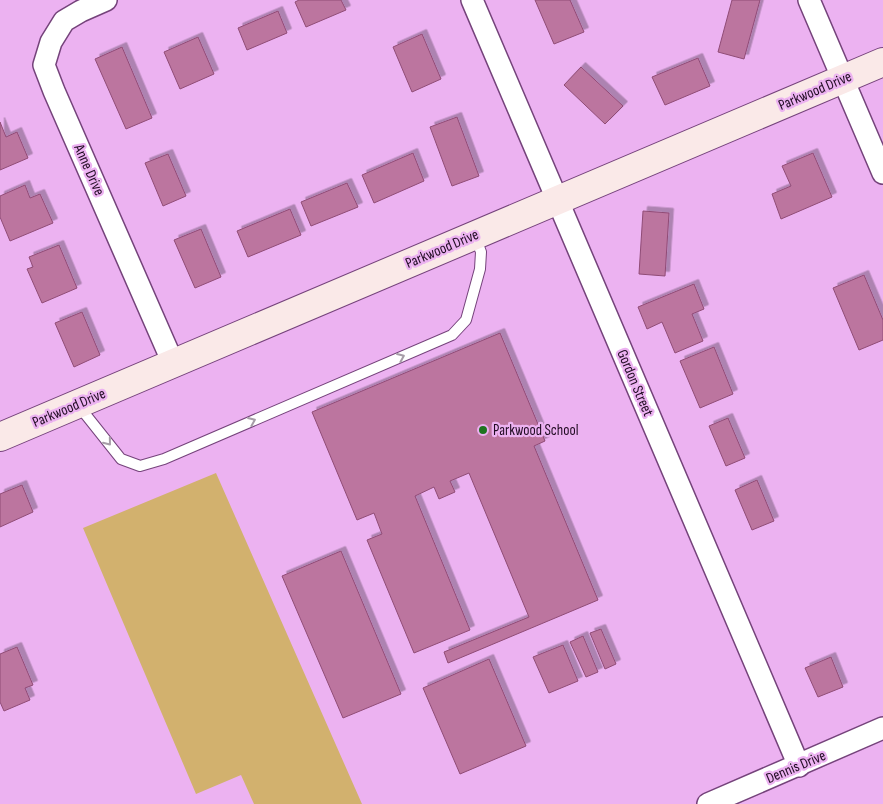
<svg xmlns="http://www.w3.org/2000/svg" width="883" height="804" viewBox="0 0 883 804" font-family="'Sofia Sans Condensed',sans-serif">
  <defs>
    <filter id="shadow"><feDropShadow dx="4.5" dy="-4.5" stdDeviation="0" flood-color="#0004"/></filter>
  </defs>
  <rect width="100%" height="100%" fill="#ecb2f1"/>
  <path fill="#d2b16e" d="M 216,473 L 362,804 L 254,804 L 241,775 L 196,794 L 83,528 Z"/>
  <g fill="#bc749f" stroke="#904c76" filter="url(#shadow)">
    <path d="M 299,0 L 341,0 L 346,10 L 306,27 L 295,2 Z"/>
    <path d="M 535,0 L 570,0 L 584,32 L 554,44 Z"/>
    <path d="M 732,0 L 760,0 L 744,59 L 718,52 Z"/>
    <path d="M 278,11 L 287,33 L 247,50 L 238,28 Z"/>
    <path d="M 422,34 L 441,79 L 412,92 L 393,47 Z"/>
    <path d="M 198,37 L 214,74 L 180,89 L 164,52 Z"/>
    <path d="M 122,47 L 152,118 L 126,129 L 95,59 Z"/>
    <path d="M 698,58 L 710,86 L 665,105 L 652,77 Z"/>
    <path d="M 581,67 L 623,106 L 605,124 L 564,85 Z"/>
    <path d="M 457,117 L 479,176 L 452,186 L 430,127 Z"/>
    <path d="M 0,122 L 6,137 L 17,132 L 28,158 L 0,170 Z"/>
    <path d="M 413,153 L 424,181 L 374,203 L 362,175 Z"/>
    <path d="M 813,153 L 832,197 L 781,219 L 772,194 L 791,186 L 782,166 Z"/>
    <path d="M 168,154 L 186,196 L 163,206 L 145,163 Z"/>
    <path d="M 347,183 L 358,207 L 311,226 L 301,202 Z"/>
    <path d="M 25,185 L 30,198 L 40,194 L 53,223 L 10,241 L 0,217 L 0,196 Z"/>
    <path d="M 290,209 L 301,235 L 248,257 L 237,231 Z"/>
    <path d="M 643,211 L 669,213 L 665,276 L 639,274 Z"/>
    <path d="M 201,229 L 221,277 L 195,288 L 174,240 Z"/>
    <path d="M 59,245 L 77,288 L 42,303 L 27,269 L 33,267 L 29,257 Z"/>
    <path d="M 864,275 L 883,320 L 883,340 L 859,350 L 833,288 Z"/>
    <path d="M 694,284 L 704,309 L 692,314 L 703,341 L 675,353 L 662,322 L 647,329 L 638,307 Z"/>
    <path d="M 82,312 L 100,355 L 74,367 L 55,323 Z"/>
    <path d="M 500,333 L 545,441 L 534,446 L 598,600 L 448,663 L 444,652 L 529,617 L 469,473 L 450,481 L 455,492 L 439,499 L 434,487 L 415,496 L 470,630 L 414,653 L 367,540 L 382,534 L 374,513 L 357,520 L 312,412 Z"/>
    <path d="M 714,347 L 733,394 L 700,408 L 680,361 Z"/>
    <path d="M 728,418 L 745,458 L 726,466 L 709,426 Z"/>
    <path d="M 757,480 L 774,521 L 752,530 L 735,490 Z"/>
    <path d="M 22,485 L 33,512 L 0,527 L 0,494 Z"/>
    <path d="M 341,551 L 401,694 L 343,718 L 282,576 Z"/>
    <path d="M 601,629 L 616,664 L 605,669 L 590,633 Z"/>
    <path d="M 583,636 L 598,672 L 586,677 L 570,642 Z"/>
    <path d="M 563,645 L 578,681 L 549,693 L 533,657 Z"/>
    <path d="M 17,647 L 33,685 L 25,688 L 30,700 L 4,711 L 0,702 L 0,654 Z"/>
    <path d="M 831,657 L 843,687 L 818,697 L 805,668 Z"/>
    <path d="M 489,659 L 526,746 L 460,774 L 423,688 Z"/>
  </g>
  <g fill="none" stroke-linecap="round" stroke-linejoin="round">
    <defs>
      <path id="lane" d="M 78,405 L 121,459 L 140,466 L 164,459 L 452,335 L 466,320 L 480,269 L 481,252 L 475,236"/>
      <g id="street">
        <path d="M 106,0 L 81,11 L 64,21 L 51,42 L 44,65 L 54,91 L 173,363"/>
        <path d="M 472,0 L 799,766"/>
        <path d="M 809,0 L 883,173"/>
        <path d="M 708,804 L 883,728"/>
      </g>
      <path id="secondary" d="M 0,437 L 883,62"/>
    </defs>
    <use href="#lane" stroke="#75437b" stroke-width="12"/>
    <use href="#street" stroke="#75437b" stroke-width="24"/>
    <use href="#secondary" stroke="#75437b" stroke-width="30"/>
    <use href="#lane" stroke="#fff" stroke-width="10"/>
    <use href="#street" stroke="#fff" stroke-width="21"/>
    <use href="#secondary" stroke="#fae9e8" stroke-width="28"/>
  </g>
  <defs><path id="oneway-chevron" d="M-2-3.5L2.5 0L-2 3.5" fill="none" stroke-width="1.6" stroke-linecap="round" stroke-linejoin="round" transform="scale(1.25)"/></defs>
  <g stroke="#a69da7">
    <use href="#oneway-chevron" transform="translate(401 357) rotate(-23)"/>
    <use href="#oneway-chevron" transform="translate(252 421) rotate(-23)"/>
    <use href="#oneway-chevron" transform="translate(108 442) rotate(51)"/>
  </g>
  <circle fill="#1e7420" stroke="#ecb2f1" stroke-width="2" cx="483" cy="430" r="5"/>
  <g text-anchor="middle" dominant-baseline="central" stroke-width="4.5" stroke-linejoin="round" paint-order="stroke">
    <g font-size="15" fill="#200b22" stroke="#ecb2f1">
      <text transform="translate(815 91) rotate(-23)">Parkwood Drive</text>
      <text transform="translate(89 170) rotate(66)">Anne Drive</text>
      <text transform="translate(442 249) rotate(-23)">Parkwood Drive</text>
      <text transform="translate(635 383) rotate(67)">Gordon Street</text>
      <text transform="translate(69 408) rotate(-23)">Parkwood Drive</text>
      <text transform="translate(796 767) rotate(-23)">Dennis Drive</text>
    </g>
    <g font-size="15" fill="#200b22" stroke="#ecb2f1" text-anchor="start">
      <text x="493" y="430">Parkwood School</text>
    </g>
  </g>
</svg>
